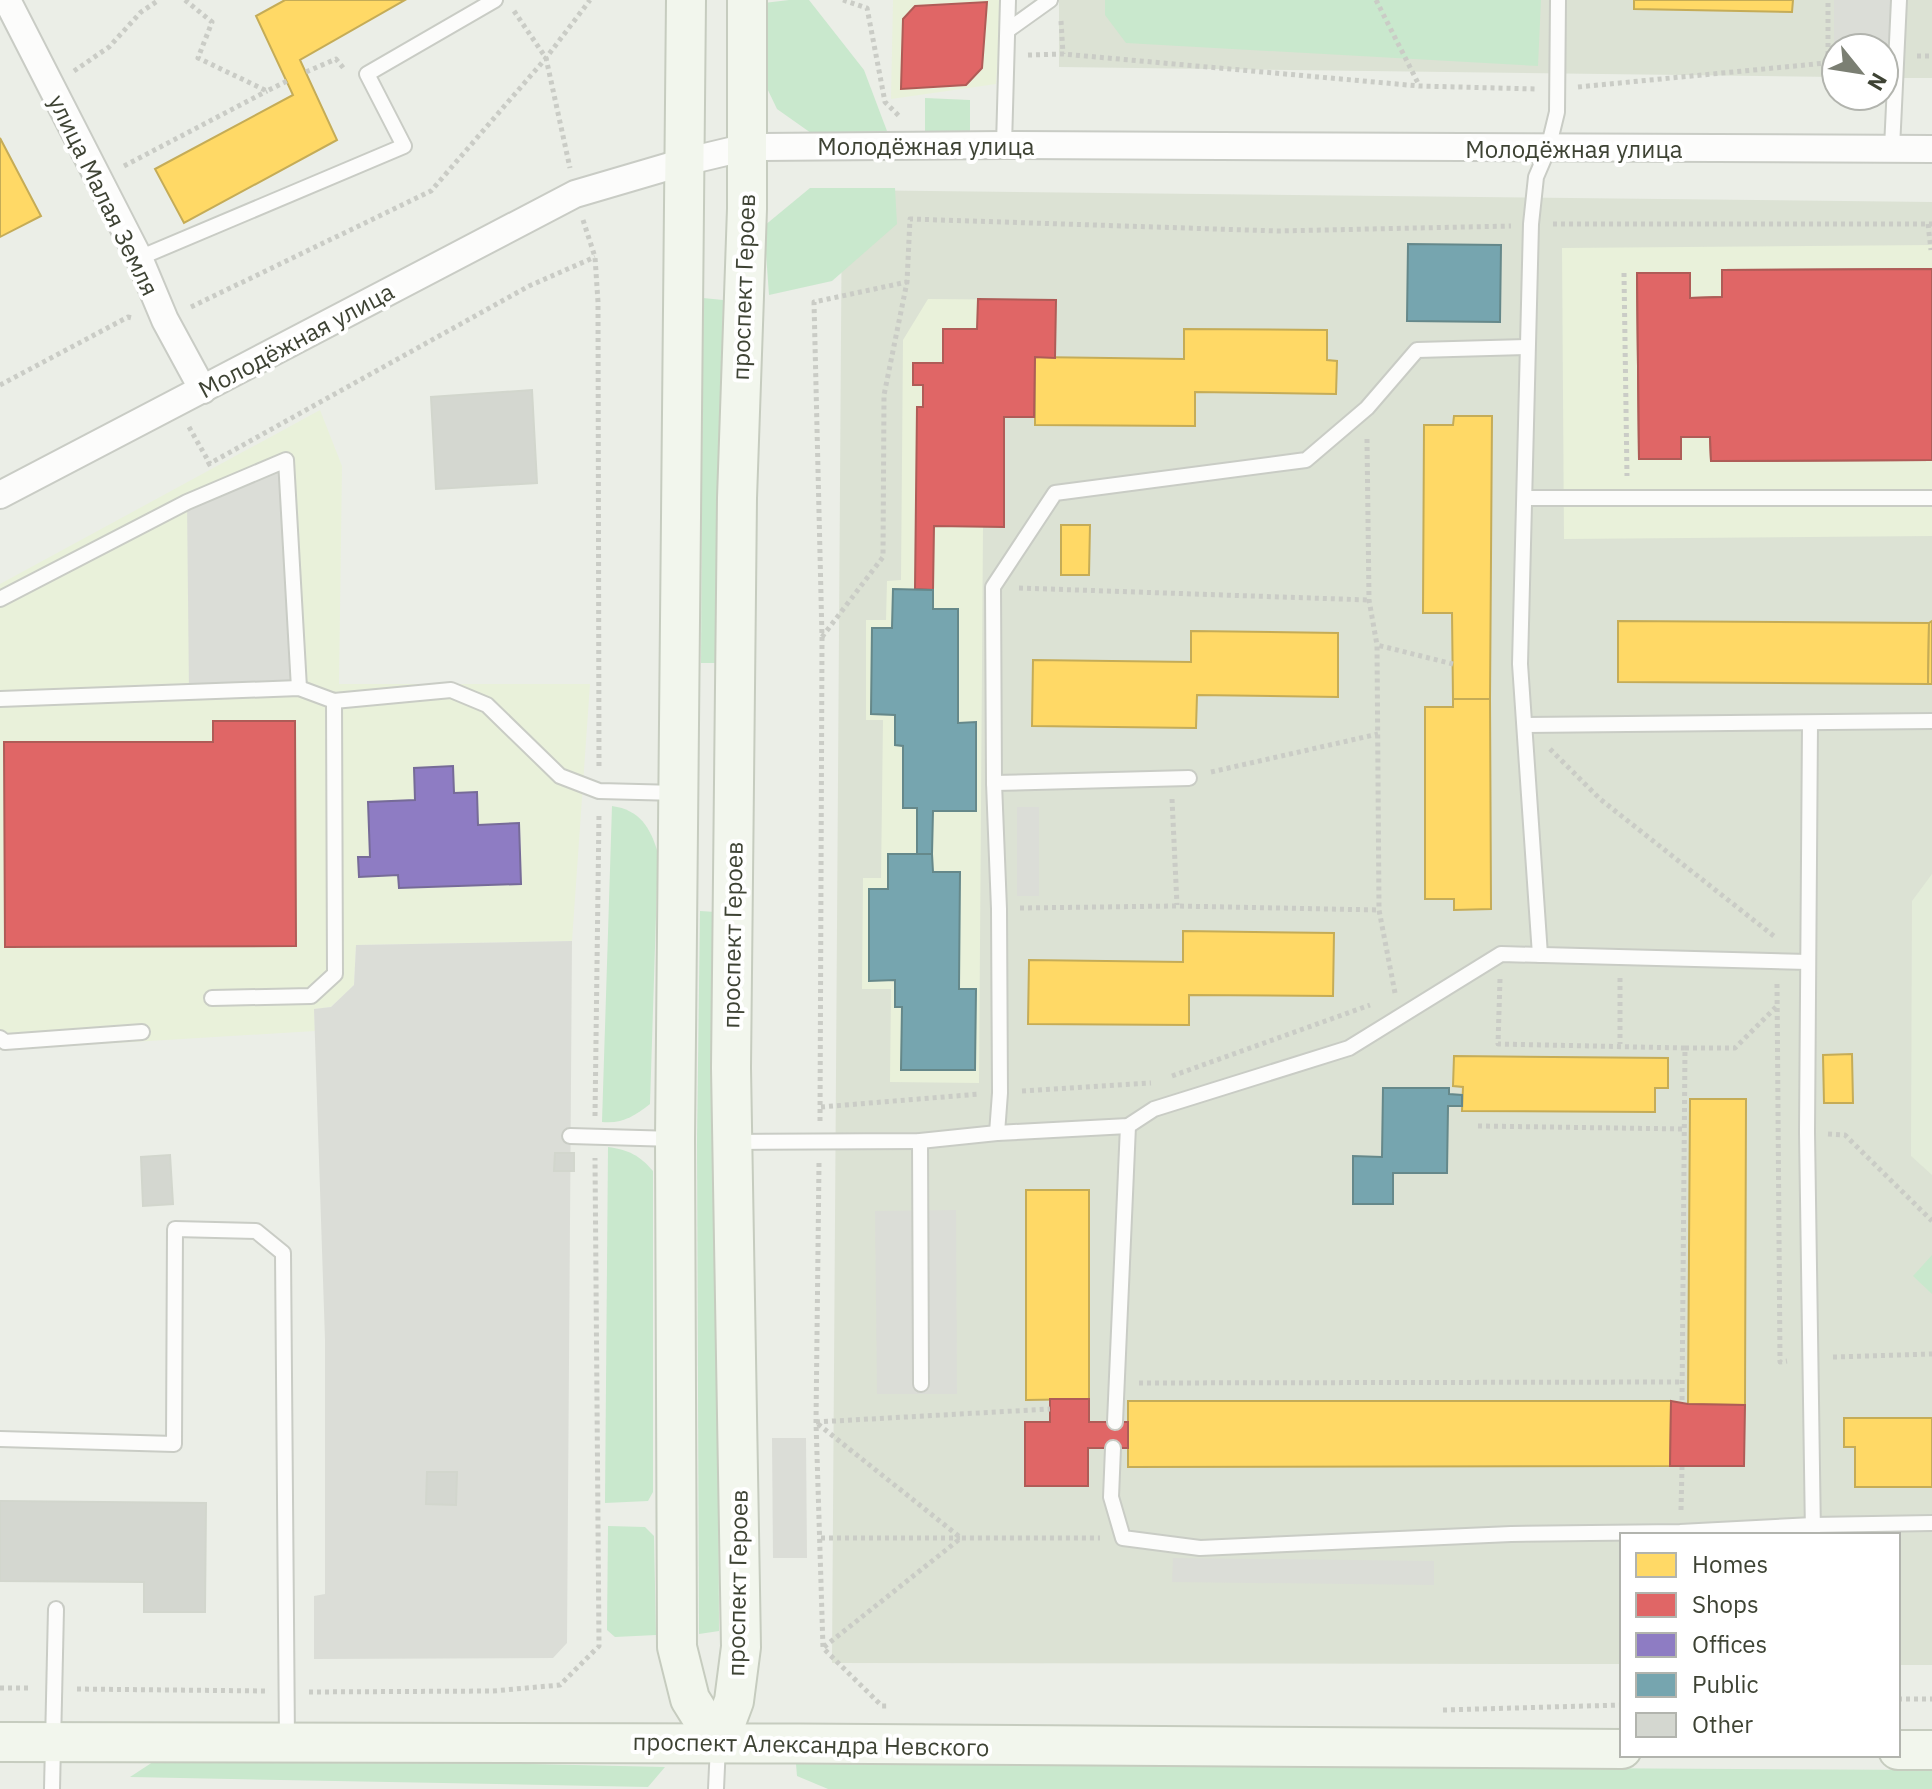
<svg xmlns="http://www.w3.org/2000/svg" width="1932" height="1789" viewBox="0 0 1932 1789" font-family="'IBM Plex Sans',sans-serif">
  <rect width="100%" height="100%" fill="#ebeee7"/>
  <g fill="#dce2d4">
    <path d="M 1059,0 L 1932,0 L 1932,78 L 1884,78 L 1884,48 L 1836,48 L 1836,77 L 1059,67 Z"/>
    <path d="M 842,190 L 1932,202 L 1932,1665 L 1898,1665 L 1898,1535 L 1622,1535 L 1622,1664 L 832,1663 Z"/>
  </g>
  <g fill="#e9f1da">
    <path d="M 893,0 L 1002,0 L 996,84 L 891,99 Z"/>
    <path d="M 1932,245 L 1932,536 L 1564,539 L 1562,248 Z"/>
    <path d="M 928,299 L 1056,300 L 1055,358 L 1035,358 L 1034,417 L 1004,417 L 1004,527 L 983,527 L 979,1083 L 890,1082 L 891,989 L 862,989 L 863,878 L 881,878 L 883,720 L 866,720 L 866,620 L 886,620 L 887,581 L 901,580 L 903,340 Z"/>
    <path d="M 320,410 L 342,466 L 339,684 L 590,684 L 572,941 L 356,945 L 354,985 L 331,1007 L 314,1009 L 315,1031 L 0,1050 L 0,584 Z"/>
  </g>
  <path fill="#e3ecd9" d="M 1932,874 L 1932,1175 L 1911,1156 L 1912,901 Z"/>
  <g fill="#c9e8cd">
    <path d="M 789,0 L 809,0 L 864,70 L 890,139 L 811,133 L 777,109 L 765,84 L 764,3 Z"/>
    <path d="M 1105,0 L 1541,0 L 1538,66 L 1126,43 L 1105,15 Z"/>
    <path d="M 925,98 L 970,100 L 970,134 L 925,136 Z"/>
    <path d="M 810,188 L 895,188 L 897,224 L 832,281 L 769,295 L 764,226 Z"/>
    <path d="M 703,298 L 723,300 L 719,663 L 701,663 Z"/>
    <path d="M 612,806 C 640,810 650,827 658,853 L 650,1104 C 634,1116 623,1124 602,1122 Z"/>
    <path d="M 700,911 L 716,912 L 719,1631 L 699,1634 L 697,1141 Z"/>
    <path d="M 608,1147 C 629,1150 639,1155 653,1171 L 653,1492 L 648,1501 L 605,1503 Z"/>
    <path d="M 1932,1255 L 1932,1294 L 1913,1276 Z"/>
    <path d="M 608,1526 L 645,1527 L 654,1536 L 656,1635 L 615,1637 L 607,1630 Z"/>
    <path d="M 162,1756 L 665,1767 L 648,1787 L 130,1777 Z"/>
    <path d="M 796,1764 L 1932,1770 L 1932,1789 L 828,1789 L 797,1776 Z"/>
  </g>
  <g fill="#dbddd7">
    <path d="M 1834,0 L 1895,0 L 1895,54 L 1884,54 L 1884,48 L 1836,48 L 1836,57 L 1834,57 Z"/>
    <path d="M 286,460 L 299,688 L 189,693 L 187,502 Z"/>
    <rect x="1017" y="807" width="22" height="89"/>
    <path d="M 572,941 L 567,1643 L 553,1658 L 314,1659 L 314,1596 L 325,1594 L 325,1340 L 314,1009 L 331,1007 L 354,985 L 356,945 Z"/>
    <path d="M 956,1210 L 957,1394 L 877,1394 L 875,1211 Z"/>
    <path d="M 772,1438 L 806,1438 L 807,1558 L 773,1558 Z"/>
    <path d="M 1173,1558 L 1434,1561 L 1434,1585 L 1172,1582 Z"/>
  </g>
  <g fill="#ffd966" stroke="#c5ac57" stroke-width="2">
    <path d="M 285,0 L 405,0 L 300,60 L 337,140 L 184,223 L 155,169 L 293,95 L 256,16 Z"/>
    <path d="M 1634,0 L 1793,0 L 1792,12 L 1634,9 Z"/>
    <path d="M 0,138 L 41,216 L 0,237 Z"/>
    <path d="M 1184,329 L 1327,330 L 1327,360 L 1337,361 L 1336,394 L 1195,392 L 1195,426 L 1035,425 L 1035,357 L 1184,359 Z"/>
    <path d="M 1454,416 L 1492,416 L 1490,699 L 1453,699 L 1452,613 L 1423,613 L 1424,425 L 1453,425 Z"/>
    <path d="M 1061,525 L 1090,525 L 1089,575 L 1061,575 Z"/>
    <path d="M 1618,621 L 1929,623 L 1928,684 L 1618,682 Z"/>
    <path d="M 1932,621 L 1932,684 L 1928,684 L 1929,623 Z"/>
    <path d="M 1191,631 L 1338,633 L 1338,697 L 1197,695 L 1196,728 L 1032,726 L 1033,660 L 1191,662 Z"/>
    <path d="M 1453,699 L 1490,699 L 1491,909 L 1454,910 L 1454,899 L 1425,899 L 1425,707 L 1453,707 Z"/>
    <path d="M 1183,931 L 1334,933 L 1333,996 L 1189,995 L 1189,1025 L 1028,1024 L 1029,960 L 1183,962 Z"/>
    <path d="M 1852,1054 L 1853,1103 L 1824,1103 L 1823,1055 Z"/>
    <path d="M 1454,1056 L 1668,1058 L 1668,1088 L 1655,1088 L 1655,1112 L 1462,1111 L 1463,1087 L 1453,1086 Z"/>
    <path d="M 1690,1099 L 1746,1099 L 1745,1405 L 1688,1404 Z"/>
    <path d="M 1026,1190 L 1089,1190 L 1089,1399 L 1026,1400 Z"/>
    <path d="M 1128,1401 L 1671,1401 L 1670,1466 L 1128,1467 Z"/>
    <path d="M 1844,1418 L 1932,1418 L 1932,1487 L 1855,1487 L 1855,1447 L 1844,1447 Z"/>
  </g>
  <g fill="#e06666" stroke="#af5c57" stroke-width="2" fill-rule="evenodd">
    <path d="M 987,2 L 982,68 L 966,85 L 901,89 L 903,19 L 915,6 Z"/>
    <path d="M 1932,269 L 1932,460 L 1711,461 L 1710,437 L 1681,437 L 1681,459 L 1639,459 L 1637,273 L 1690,273 L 1690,298 L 1722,297 L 1722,270 ZM 1692,323 L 1779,323 L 1779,406 L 1692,406 Z"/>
    <path d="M 1932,269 L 1932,460 L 1711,461 L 1710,437 L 1681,437 L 1681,459 L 1639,459 L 1637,273 L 1690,273 L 1690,298 L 1722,297 L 1722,270 Z"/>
    <path d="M 978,299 L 1056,300 L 1055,358 L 1035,357 L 1034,417 L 1004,417 L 1004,527 L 934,526 L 933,590 L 915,589 L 917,407 L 923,407 L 923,385 L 913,385 L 913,363 L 943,363 L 943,329 L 977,329 Z"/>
    <path d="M 213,721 L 295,721 L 296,946 L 5,947 L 4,742 L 213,742 Z"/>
    <path d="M 1050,1399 L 1089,1399 L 1089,1422 L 1128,1422 L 1128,1448 L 1088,1448 L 1088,1486 L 1025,1486 L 1025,1422 L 1050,1422 Z"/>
    <path d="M 1671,1401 L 1688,1404 L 1745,1405 L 1744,1466 L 1670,1466 Z"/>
  </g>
  <path fill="#8e7cc3" stroke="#766b98" stroke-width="2" d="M 453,766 L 454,793 L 477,792 L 478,825 L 519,823 L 521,884 L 399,888 L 398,875 L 359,877 L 358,857 L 370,857 L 368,802 L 415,800 L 414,768 Z"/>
  <g fill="#76a5af" stroke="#65888a" stroke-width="2">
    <path d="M 1408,244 L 1501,245 L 1500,322 L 1407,321 Z"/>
    <path d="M 893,589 L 933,590 L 933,609 L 958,609 L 958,723 L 976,722 L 976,811 L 933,811 L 932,854 L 917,854 L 917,808 L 903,808 L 903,746 L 895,745 L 895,715 L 871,714 L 872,628 L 892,628 Z"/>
    <path d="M 888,854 L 932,854 L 933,872 L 960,872 L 959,989 L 976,989 L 975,1070 L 901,1070 L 902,1007 L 895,1007 L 895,980 L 869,981 L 869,889 L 888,889 Z"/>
    <path d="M 1383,1088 L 1449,1088 L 1449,1094 L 1462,1095 L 1462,1106 L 1448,1106 L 1447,1173 L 1393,1173 L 1393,1204 L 1353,1204 L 1353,1156 L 1382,1157 Z"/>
  </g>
  <g fill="#d4d7d0" stroke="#d2d6cd" stroke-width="2">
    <path d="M 532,390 L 537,483 L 436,489 L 431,397 Z"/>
    <path d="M 555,1153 L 574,1153 L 574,1171 L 554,1171 Z"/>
    <path d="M 170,1155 L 173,1204 L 143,1206 L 141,1157 Z"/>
    <path d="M 427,1472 L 457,1472 L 456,1505 L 426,1504 Z"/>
    <path d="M 0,1501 L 206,1503 L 205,1612 L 144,1612 L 144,1582 L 0,1581 Z"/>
  </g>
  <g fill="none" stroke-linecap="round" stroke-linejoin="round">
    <defs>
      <g id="lane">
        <path d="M 1008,30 L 1050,0"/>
        <path d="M 1004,145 L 1008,0"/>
        <path d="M 1892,148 L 1899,0"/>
        <path d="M 139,258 L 404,146 L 367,74 L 495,0"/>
        <path d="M 1526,498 L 1932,498"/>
        <path d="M 0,599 L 187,502 L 286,460 L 299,688"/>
        <path d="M 0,699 L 299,688 L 334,701 L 451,690 L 487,705 L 560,776 L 599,791 L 678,793"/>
        <path d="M 1810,724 L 1807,1132 L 1813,1535"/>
        <path d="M 1526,725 L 1932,721"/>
        <path d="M 994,783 L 1189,778"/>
        <path d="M 1540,955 L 1520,664 L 1531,224 L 1536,177 L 1548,149 L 1557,112 L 1558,0"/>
        <path d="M 212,998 L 311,996 L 335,974 L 334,701"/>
        <path d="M 0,1038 L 5,1042 L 142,1032"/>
        <path d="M 997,1133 L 1000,1093 L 999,909 L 994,783 L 993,587 L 1055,493 L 1306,460 L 1367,408 L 1417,350 L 1527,347"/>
        <path d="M 570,1136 L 675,1139"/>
        <path d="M 920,1141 L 921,1384"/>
        <path d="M 734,1142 L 920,1141 L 997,1133 L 1128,1126 L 1154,1109 L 1349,1048 L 1501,954 L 1808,962"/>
        <path d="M 1115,1422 L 1128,1126"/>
        <path d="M 0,1439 L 174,1444 L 175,1229 L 256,1231 L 283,1253 L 287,1742"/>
        <path d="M 1113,1448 L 1111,1497 L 1123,1538 L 1200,1548 L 1511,1534 L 1680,1532 L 1813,1525 L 1932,1523"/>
        <path d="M 52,1789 L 56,1609"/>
        <path d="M 716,1789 L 718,1745"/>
      </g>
      <g id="street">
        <path d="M 7,0 L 139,258 L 165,320 L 203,390"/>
        <path d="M 0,495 L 575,194 L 684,162 L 747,147 L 1004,145 L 1932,149"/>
      </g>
      <g id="secondary">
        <path d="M 686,0 L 675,1139 L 677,1647 L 690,1699 L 718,1744"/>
        <path d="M 0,1742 C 541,1740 1081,1746 1622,1749"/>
        <path d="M 718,1744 L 734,1701 L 741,1647 L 731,1068 L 737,498 L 747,209 L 747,0"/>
        <path d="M 1898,1750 L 1932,1750"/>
      </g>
    </defs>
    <use href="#lane" stroke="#c9ccc5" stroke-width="18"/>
    <use href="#street" stroke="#c9ccc5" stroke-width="30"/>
    <use href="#secondary" stroke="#c6ccbf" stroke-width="42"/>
    <g stroke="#caccc6" stroke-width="5" stroke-dasharray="4 4" stroke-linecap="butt">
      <path d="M 185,0 L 212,22 L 198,58 L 267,91 L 287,81"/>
      <path d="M 843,0 L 867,8 L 885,102 L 900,117"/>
      <path d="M 1376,0 L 1419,85"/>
      <path d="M 514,11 L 546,58 L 570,168"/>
      <path d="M 1061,21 L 1063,54"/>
      <path d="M 1028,55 L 1063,54 L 1419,86 L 1536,89"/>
      <path d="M 1917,56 L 1932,56"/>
      <path d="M 1828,63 L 1828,0"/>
      <path d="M 74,71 L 109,47 L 141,12 L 159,0"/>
      <path d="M 306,72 L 336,59 L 345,70"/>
      <path d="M 1578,87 L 1836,62"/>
      <path d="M 124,166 L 267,91"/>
      <path d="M 583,220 L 595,257 L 598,302 L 599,768"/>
      <path d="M 1553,224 L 1932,224"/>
      <path d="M 1928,224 L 1931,250"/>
      <path d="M 1624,273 L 1627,476"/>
      <path d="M 191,307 L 431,191 L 546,58 L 590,0"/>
      <path d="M 0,385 L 128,317 L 132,318"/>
      <path d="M 189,427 L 210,464"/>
      <path d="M 1367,439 L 1369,600 L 1377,645"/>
      <path d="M 207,465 L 529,286 L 595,257"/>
      <path d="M 1019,588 L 1369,600"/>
      <path d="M 822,637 L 883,557 L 884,395 L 907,282 L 910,219 L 1277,231 L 1511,226"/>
      <path d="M 1550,749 L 1600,799 L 1775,937"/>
      <path d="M 1211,772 L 1378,734"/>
      <path d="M 1172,799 L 1177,905"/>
      <path d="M 1020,908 L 1177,906 L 1379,910"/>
      <path d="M 1620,978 L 1620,1044"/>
      <path d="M 1500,979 L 1498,1044 L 1685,1048 L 1682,1403"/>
      <path d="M 1777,984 L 1780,1362 L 1787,1361"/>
      <path d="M 1395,993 L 1379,910 L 1377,645 L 1453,664"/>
      <path d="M 1685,1048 L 1735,1048 L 1776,1007"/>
      <path d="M 1172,1076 L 1370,1005"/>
      <path d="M 1022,1091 L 1151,1083"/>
      <path d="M 821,1107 L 980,1094"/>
      <path d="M 595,1116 L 599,814"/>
      <path d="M 820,1121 L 822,638 L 814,302 L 907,282"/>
      <path d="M 1478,1126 L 1684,1129"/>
      <path d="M 1828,1134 L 1845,1135 L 1932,1221"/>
      <path d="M 819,1163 L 816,1422 L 823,1648 L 882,1706 L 889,1706"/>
      <path d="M 1833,1357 L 1932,1354"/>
      <path d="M 1139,1383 L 1682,1382"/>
      <path d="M 816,1422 L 1050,1409"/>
      <path d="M 818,1424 L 961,1538"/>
      <path d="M 1681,1510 L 1682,1467"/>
      <path d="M 821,1538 L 960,1538"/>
      <path d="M 824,1647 L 961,1538 L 1100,1538"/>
      <path d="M 0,1688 L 31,1688"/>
      <path d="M 77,1689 L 267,1691"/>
      <path d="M 309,1692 L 493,1691 L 560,1685 L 599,1646 L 595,1158"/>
      <path d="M 1898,1699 L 1932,1699"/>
      <path d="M 1443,1710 L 1622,1705"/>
    </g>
    <use href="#lane" stroke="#fcfcfb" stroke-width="14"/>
    <use href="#street" stroke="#fcfcfb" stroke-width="26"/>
    <use href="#secondary" stroke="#f2f6ed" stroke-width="38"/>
  </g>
  <g text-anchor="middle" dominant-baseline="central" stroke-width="8" stroke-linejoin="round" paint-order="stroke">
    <g font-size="24" fill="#3e4334" stroke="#fff">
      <text x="926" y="146">Молодёжная улица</text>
      <text x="1574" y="149">Молодёжная улица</text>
      <text transform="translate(104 195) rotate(64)">улица Малая Земля</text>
      <text transform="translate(743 287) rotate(-88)">проспект Героев</text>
      <text transform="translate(296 340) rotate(-28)">Молодёжная улица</text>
      <text transform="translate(732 935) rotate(-89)">проспект Героев</text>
      <text transform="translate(737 1583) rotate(-89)">проспект Героев</text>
      <text transform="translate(811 1744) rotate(1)">проспект Александра Невского</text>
    </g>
  </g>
  <rect x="1620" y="1533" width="280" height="224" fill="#ffffff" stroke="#b2b4ae" stroke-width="2"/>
  <rect x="1636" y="1553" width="40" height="24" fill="#ffd966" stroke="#b2b4ae" stroke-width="2"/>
  <text x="1692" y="1573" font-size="24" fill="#3e4334">Homes</text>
  <rect x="1636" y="1593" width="40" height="24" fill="#e06666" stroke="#b2b4ae" stroke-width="2"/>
  <text x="1692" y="1613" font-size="24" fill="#3e4334">Shops</text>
  <rect x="1636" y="1633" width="40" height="24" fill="#8e7cc3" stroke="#b2b4ae" stroke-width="2"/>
  <text x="1692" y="1653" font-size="24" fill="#3e4334">Offices</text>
  <rect x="1636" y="1673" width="40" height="24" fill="#76a5af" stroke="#b2b4ae" stroke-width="2"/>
  <text x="1692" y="1693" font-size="24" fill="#3e4334">Public</text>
  <rect x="1636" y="1713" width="40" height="24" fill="#d4d7d0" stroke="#b2b4ae" stroke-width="2"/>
  <text x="1692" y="1733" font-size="24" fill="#3e4334">Other</text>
  <g transform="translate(1860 72) rotate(120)"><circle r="38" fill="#ffffff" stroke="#b2b4ae" stroke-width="2"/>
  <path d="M0-6L14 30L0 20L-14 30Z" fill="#7b7f73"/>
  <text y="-12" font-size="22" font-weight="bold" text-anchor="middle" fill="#3e4334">N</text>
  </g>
</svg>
